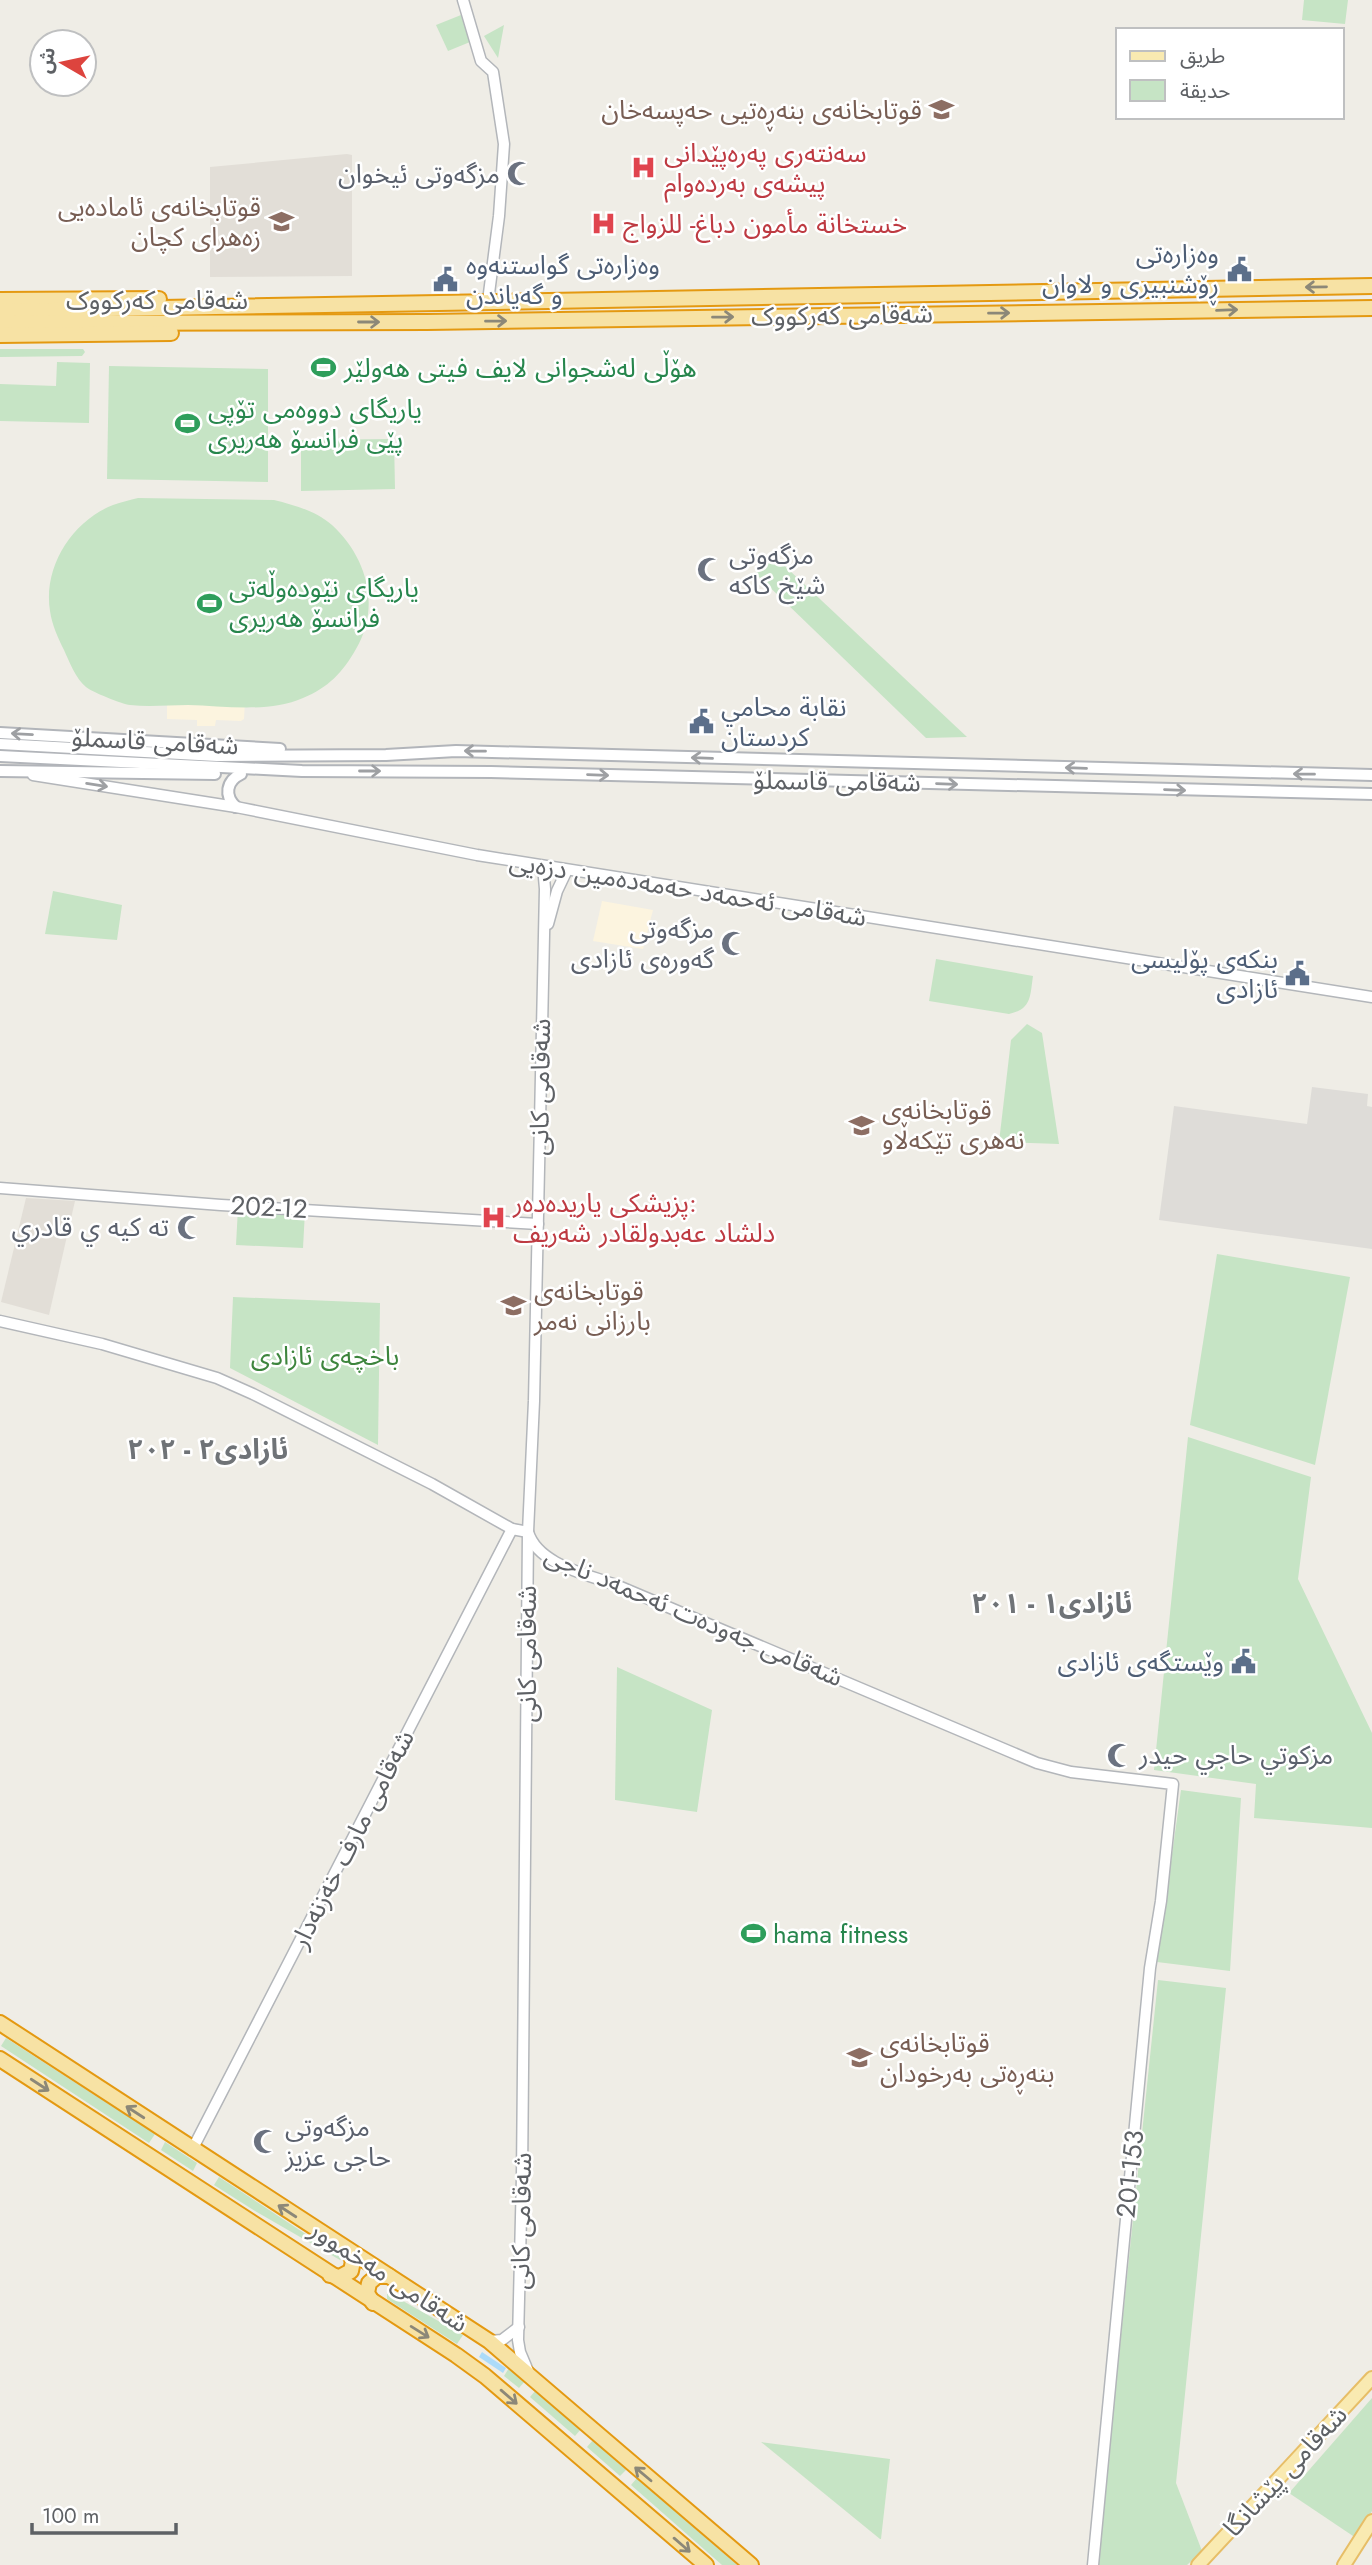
<svg xmlns="http://www.w3.org/2000/svg" width="1372" height="2565" viewBox="0 0 1372 2565" font-family="Jost,'Noto Sans Arabic',sans-serif">
  <rect width="100%" height="100%" fill="#efede6"/>
  <g fill="#fcf4df">
    <path d="M 167,698 L 245,701 L 244,719 L 241,721 L 216,720 L 215,726 L 197,726 L 197,720 L 167,719 Z"/>
    <path d="M 602,901 L 653,910 L 643,949 L 593,941 Z"/>
  </g>
  <path fill="#dedcd8" d="M 1312,1087 L 1368,1094 L 1367,1106 L 1372,1107 L 1372,1249 L 1159,1220 L 1174,1106 L 1307,1124 Z"/>
  <g fill="#e2ded7">
    <path d="M 347,154 L 352,155 L 352,276 L 210,277 L 210,167 Z"/>
    <path d="M 26,1198 L 75,1201 L 49,1315 L 1,1302 Z"/>
  </g>
  <g fill="#c6e4c5">
    <path d="M 1304,0 L 1348,0 L 1345,24 L 1302,20 Z"/>
    <path d="M 461,15 L 470,42 L 448,51 L 436,25 Z"/>
    <path d="M 504,25 L 498,58 L 484,36 Z"/>
    <path d="M 83,349 L 85,352 L 82,356 L 0,357 L 0,349 Z"/>
    <path d="M 57,362 L 90,363 L 89,423 L 0,421 L 0,384 L 56,386 Z"/>
    <path d="M 109,366 L 268,369 L 268,482 L 107,479 Z"/>
    <path d="M 394,439 L 395,489 L 301,491 L 301,440 Z"/>
    <path d="M 138,498 L 274,500 C 294,505 316,511 332,525 C 367,557 381,607 356,649 C 343,672 328,688 303,698 C 269,713 225,706 188,705 C 169,705 149,707 130,705 C 122,704 92,692 86,687 C 76,679 69,661 64,650 C 58,638 52,625 50,611 C 43,567 72,521 113,505 C 121,502 130,500 138,498 Z"/>
    <path d="M 772,554 L 967,737 L 926,738 L 756,574 Z"/>
    <path d="M 53,891 L 122,905 L 117,940 L 45,934 Z"/>
    <path d="M 936,959 L 1033,976 C 1030,996 1032,1009 1009,1014 L 929,1001 Z"/>
    <path d="M 1027,1024 L 1042,1033 L 1059,1144 L 999,1142 L 1011,1040 Z"/>
    <path d="M 238,1208 L 305,1211 L 303,1248 L 236,1245 Z"/>
    <path d="M 1217,1254 L 1350,1277 L 1315,1465 L 1190,1425 Z"/>
    <path d="M 233,1297 L 380,1303 L 378,1445 L 230,1368 Z"/>
    <path d="M 1188,1437 L 1311,1477 L 1298,1579 L 1372,1733 L 1372,1828 L 1254,1818 L 1256,1784 L 1154,1770 Z"/>
    <path d="M 617,1667 L 712,1710 L 697,1812 L 615,1800 Z"/>
    <path d="M 1181,1790 L 1241,1798 L 1230,1971 L 1157,1962 Z"/>
    <path d="M 1158,1980 L 1226,1988 L 1176,2483 L 1202,2551 L 1187,2565 L 1097,2565 Z"/>
    <path d="M 6,2038 L 155,2134 L 149,2143 L 1,2046 Z"/>
    <path d="M 165,2142 L 197,2163 L 193,2171 L 161,2150 Z"/>
    <path d="M 219,2177 L 342,2258 L 340,2260 L 255,2211 L 214,2185 Z"/>
    <path d="M 389,2293 L 463,2335 L 457,2344 L 387,2299 L 387,2294 Z"/>
    <path d="M 509,2368 L 525,2381 L 519,2388 L 504,2376 Z"/>
    <path d="M 536,2390 L 581,2429 L 575,2436 L 530,2397 Z"/>
    <path d="M 1372,2398 L 1372,2511 L 1356,2538 L 1289,2493 Z"/>
    <path d="M 593,2440 L 626,2470 L 620,2476 L 587,2447 Z"/>
    <path d="M 761,2442 L 890,2459 L 881,2539 L 880,2539 Z"/>
    <path d="M 637,2478 L 737,2565 L 722,2565 L 631,2485 Z"/>
  </g>
  <path fill="#acdbf9" d="M 482,2352 L 506,2368 L 503,2373 L 479,2357 Z"/>
  <g fill="none" stroke-linecap="round" stroke-linejoin="round">
    <defs>
      <g id="tertiary">
        <path d="M 463,0 L 481,61 L 493,72 L 504,144 L 499,216 L 488,301"/>
        <path d="M 33,775 L 236,807 L 477,855 L 1372,997"/>
        <path d="M 548,924 L 557,891 L 567,870"/>
        <path d="M 0,1188 L 221,1205 L 538,1224"/>
        <path d="M 0,1321 L 102,1344 L 217,1378 L 253,1394 L 432,1484 L 512,1529 L 528,1532 C 538,1565 587,1574 616,1585 L 1037,1763 L 1071,1772 L 1173,1784 L 1161,1901 L 1150,1968 L 1093,2565"/>
        <path d="M 192,2150 L 512,1529"/>
        <path d="M 489,2341 L 502,2340 L 519,2327"/>
        <path d="M 528,2371 L 520,2352 L 518,2340 L 522,2176 L 528,1532 L 534,1401 L 545,889 L 543,866"/>
      </g>
      <g id="secondary">
        <path d="M 0,733 L 280,749"/>
        <path d="M 0,744 L 217,756 L 386,755 L 456,751 L 1372,775"/>
        <path d="M 0,756 L 302,771 L 491,772 L 1372,794"/>
        <path d="M 0,771 L 215,774"/>
        <path d="M 236,807 C 224,796 226,781 241,774"/>
      </g>
      <g id="primary">
        <path d="M 1198,2565 L 1372,2378"/>
        <path d="M 1344,2565 L 1372,2521"/>
      </g>
      <g id="trunk">
        <path d="M 0,300 L 159,299"/>
        <path d="M 0,311 L 1372,286"/>
        <path d="M 0,323 L 427,322 L 1372,308"/>
        <path d="M 0,335 L 171,333"/>
        <path d="M 0,2023 L 489,2341 L 751,2565"/>
        <path d="M 0,2059 L 456,2355 L 485,2376 L 706,2565"/>
        <path d="M 330,2275 L 340,2277 L 351,2271 L 353,2261 L 348,2250"/>
        <path d="M 373,2303 L 367,2293 L 369,2283 L 377,2276 L 389,2276"/>
      </g>
    </defs>
    <use href="#tertiary" stroke="#b3b6ba" stroke-width="13"/>
    <use href="#secondary" stroke="#b2b5ba" stroke-width="14"/>
    <use href="#primary" stroke="#e7be67" stroke-width="16"/>
    <use href="#trunk" stroke="#e49911" stroke-width="18"/>
    <use href="#tertiary" stroke="#fff" stroke-width="10"/>
    <use href="#secondary" stroke="#fff" stroke-width="10"/>
    <use href="#primary" stroke="#f9eab1" stroke-width="12"/>
    <use href="#trunk" stroke="#f7e2a4" stroke-width="14"/>
  </g>
  <defs><path id="oneway-shaft" d="M-6 0H5M1.5-3L5.5 0L1.5 3" fill="none" stroke-width="1.6" stroke-linecap="round" stroke-linejoin="round" transform="scale(1.75)"/></defs>
  <g stroke="#8c8878">
    <use href="#oneway-shaft" transform="translate(1316 287) rotate(179)"/>
    <use href="#oneway-shaft" transform="translate(1227 310) rotate(-2)"/>
    <use href="#oneway-shaft" transform="translate(999 313) rotate(-1)"/>
    <use href="#oneway-shaft" transform="translate(723 317) rotate(-1)"/>
    <use href="#oneway-shaft" transform="translate(496 321) rotate(-1)"/>
    <use href="#oneway-shaft" transform="translate(369 322)"/>
    <use href="#oneway-shaft" transform="translate(40 2085) rotate(33)"/>
    <use href="#oneway-shaft" transform="translate(135 2112) rotate(-147)"/>
    <use href="#oneway-shaft" transform="translate(287 2211) rotate(-147)"/>
    <use href="#oneway-shaft" transform="translate(420 2332) rotate(32)"/>
    <use href="#oneway-shaft" transform="translate(509 2397) rotate(41)"/>
    <use href="#oneway-shaft" transform="translate(643 2474) rotate(-140)"/>
    <use href="#oneway-shaft" transform="translate(682 2545) rotate(41)"/>
  </g>
  <g stroke="#9ea0a3">
    <use href="#oneway-shaft" transform="translate(22 734) rotate(-177)"/>
    <use href="#oneway-shaft" transform="translate(475 751) rotate(-179)"/>
    <use href="#oneway-shaft" transform="translate(702 758) rotate(-178)"/>
    <use href="#oneway-shaft" transform="translate(1076 768) rotate(-178)"/>
    <use href="#oneway-shaft" transform="translate(370 771)"/>
    <use href="#oneway-shaft" transform="translate(1304 774) rotate(-179)"/>
    <use href="#oneway-shaft" transform="translate(598 775) rotate(2)"/>
    <use href="#oneway-shaft" transform="translate(947 784) rotate(2)"/>
    <use href="#oneway-shaft" transform="translate(97 785) rotate(9)"/>
    <use href="#oneway-shaft" transform="translate(1175 790) rotate(2)"/>
  </g>
  <defs>
    <symbol id="school-bare" viewBox="-9 -9 18 18"><path d="M0-5L7-2L0 1L-7-2ZM-4 1L0 2.5L4 1V4Q0 6-4 4Z" fill="#8d6e63" stroke="#fff" stroke-width="2.5" paint-order="stroke"/></symbol>
    <symbol id="hospital-bare" viewBox="-9 -9 18 18"><path d="M-5-5h3v3.5h4V-5h3V5h-3V1.5h-4V5h-3Z" fill="#e0444e" stroke="#fff" stroke-width="2.5" paint-order="stroke"/></symbol>
    <symbol id="mosque-bare" viewBox="-9 -9 18 18"><path d="M3.5-4.9A6 6 0 1 0 3.5 4.9A5 5 0 1 1 3.5-4.9Z" fill="#6b7280" stroke="#fff" stroke-width="2.5" paint-order="stroke"/></symbol>
    <symbol id="civic-bare" viewBox="-9 -9 18 18"><path d="M-.6-6.5H3V-4.5H.6V-3L4-1V1h2V6H-6V1h2V-1L-.6-3ZM-1.2 2.5V6h2.4V2.5Z" fill="#5c6f8a" stroke="#fff" stroke-width="2.5" paint-order="stroke"/></symbol>
    <symbol id="stadium-bare" viewBox="-9 -9 18 18"><path d="M0-5a6.5 5 0 1 0 0 10a6.5 5 0 1 0 0-10ZM-3.5-1.8h7v3.6h-7Z" fill="#2e9e5b" stroke="#fff" stroke-width="2.5" paint-order="stroke"/></symbol>
  </defs>
  <g fill-rule="evenodd">
    <use href="#school-bare" x="924" y="92" width="35" height="35"/>
    <use href="#hospital-bare" x="626" y="150" width="35" height="35"/>
    <use href="#mosque-bare" x="502" y="156" width="35" height="35"/>
    <use href="#school-bare" x="264" y="204" width="35" height="35"/>
    <use href="#hospital-bare" x="586" y="206" width="35" height="35"/>
    <use href="#civic-bare" x="1222" y="252" width="35" height="35"/>
    <use href="#civic-bare" x="428" y="262" width="35" height="35"/>
    <use href="#stadium-bare" x="306" y="350" width="35" height="35"/>
    <use href="#stadium-bare" x="170" y="406" width="35" height="35"/>
    <use href="#mosque-bare" x="692" y="552" width="35" height="35"/>
    <use href="#stadium-bare" x="192" y="586" width="35" height="35"/>
    <use href="#civic-bare" x="684" y="704" width="35" height="35"/>
    <use href="#mosque-bare" x="716" y="926" width="35" height="35"/>
    <use href="#civic-bare" x="1280" y="956" width="35" height="35"/>
    <use href="#school-bare" x="844" y="1108" width="35" height="35"/>
    <use href="#hospital-bare" x="476" y="1200" width="35" height="35"/>
    <use href="#mosque-bare" x="172" y="1210" width="35" height="35"/>
    <use href="#school-bare" x="496" y="1288" width="35" height="35"/>
    <use href="#civic-bare" x="1226" y="1644" width="35" height="35"/>
    <use href="#mosque-bare" x="1102" y="1738" width="35" height="35"/>
    <use href="#stadium-bare" x="736" y="1916" width="35" height="35"/>
    <use href="#school-bare" x="842" y="2040" width="35" height="35"/>
    <use href="#mosque-bare" x="248" y="2124" width="35" height="35"/>
  </g>
  <g text-anchor="middle" dominant-baseline="central" stroke-width="5" stroke-linejoin="round" paint-order="stroke">
    <g font-size="26" fill="#785e54" stroke="#fff" text-anchor="start">
      <text x="922" y="110" text-anchor="end">قوتابخانەی بنەڕەتیی حەپسەخان</text>
      <text x="261" y="207" text-anchor="end">قوتابخانەی ئامادەیی<tspan x="261" dy="30">زەهرای کچان</tspan></text>
      <text x="882" y="1110">قوتابخانه‌ی<tspan x="882" dy="30">نه‌هری تێكه‌ڵاو</tspan></text>
      <text x="534" y="1291">قوتابخانەی<tspan x="534" dy="30">بارزانی نەمر</tspan></text>
      <text x="880" y="2043">قوتابخانەی<tspan x="880" dy="30">بنەڕەتی بەرخودان</tspan></text>
    </g>
    <g font-size="26" fill="#be3a42" stroke="#fff" text-anchor="start">
      <text x="664" y="153">سەنتەری پەرەپێدانی<tspan x="664" dy="30">پیشەی بەردەوام</tspan></text>
      <text x="623" y="224">خستخانة مأمون دباغ- للزواج</text>
      <text x="513" y="1203">پزیشکی یاریدەدەر:<tspan x="513" dy="30">دلشاد عەبدولقادر شەریف</tspan></text>
    </g>
    <g font-size="26" fill="#5b616d" stroke="#fff" text-anchor="end">
      <text x="500" y="174">مزگەوتی ئیخوان</text>
      <text x="729" y="555" text-anchor="start">مزگه‌وتی<tspan x="729" dy="30">شێخ كاكه</tspan></text>
      <text x="714" y="929">مزگەوتی<tspan x="714" dy="30">گەورەی ئازادی</tspan></text>
      <text x="169" y="1227">ته كيه ي قادري</text>
      <text x="1139" y="1755" text-anchor="start">مزكوتي حاجي حيدر</text>
      <text x="285" y="2127" text-anchor="start">مزگەوتی<tspan x="285" dy="30">حاجی عزیز</tspan></text>
    </g>
    <g font-size="26" fill="#4e5e75" stroke="#fff" text-anchor="end">
      <text x="1219" y="254">وەزارەتی<tspan x="1219" dy="30">ڕۆشنبیری و لاوان</tspan></text>
      <text x="466" y="265" text-anchor="start">وەزارەتی گواستنەوە<tspan x="466" dy="30">و گەیاندن</tspan></text>
      <text x="721" y="707" text-anchor="start">نقابة محامي<tspan x="721" dy="30">كردستان</tspan></text>
      <text x="1278" y="959">بنکەی پۆلیسی<tspan x="1278" dy="30">ئازادی</tspan></text>
      <text x="1224" y="1662">وێستگەی ئازادی</text>
    </g>
    <g font-size="26" fill="#5e6165" stroke="#fff">
      <text x="157" y="300">شەقامی کەرکووک</text>
      <text transform="translate(842 315) rotate(-1)">شەقامی کەرکووک</text>
      <text transform="translate(155 741) rotate(3)">شەقامی قاسملۆ</text>
      <text transform="translate(837 781) rotate(1)">شەقامی قاسملۆ</text>
      <text transform="translate(688 889) rotate(9)">شەقامی ئەحمەد حەمەدەمین دزەیی</text>
      <text transform="translate(540 1087) rotate(-89)">شەقامی کانی</text>
      <text transform="translate(269 1207) rotate(3)">202-12</text>
      <text transform="translate(694 1616) rotate(23)">شەقامی جەودەت ئەحمەد ناجی</text>
      <text transform="translate(527 1654) rotate(-90)">شەقامی کانی</text>
      <text transform="translate(352 1839) rotate(-63)">شەقامی مارف خەزنەدار</text>
      <text transform="translate(1130 2174) rotate(-84)">201-153</text>
      <text transform="translate(521 2221) rotate(-89)">شەقامی کانی</text>
      <text transform="translate(389 2276) rotate(33)">شەقامی مەخموور</text>
      <text transform="translate(1285 2471) rotate(-47)">شەقامی پێشانگا</text>
    </g>
    <g font-size="26" fill="#27864d" stroke="#fff" text-anchor="start">
      <text x="344" y="368">هۆڵی لەشجوانی لایف فیتی هەولێر</text>
      <text x="208" y="409">یاریگای دووەمی تۆپی<tspan x="208" dy="30">پێی فرانسۆ هەریری</tspan></text>
      <text x="229" y="588">یاریگای نێودەوڵەتی<tspan x="229" dy="30">فرانسۆ هەریری</tspan></text>
      <text x="773" y="1934">hama fitness</text>
    </g>
    <g font-size="26" fill="#3d853d" stroke="#fff">
      <text x="325" y="1356">باخچەی ئازادی</text>
    </g>
    <g font-size="28" font-weight="bold" fill="#6f7377" stroke="#fff">
      <text x="208" y="1449">ئازادی٢ - ٢٠٢</text>
      <text x="1052" y="1603">ئازادی١ - ٢٠١</text>
    </g>
  </g>
  <rect x="1116" y="28" width="228" height="91" fill="#ffffff" stroke="#bfc0c1" stroke-width="2"/>
  <rect x="1130" y="51" width="35" height="10" fill="#f9eab1" stroke="#bfc0c1" stroke-width="2"/>
  <text x="1180" y="63" font-size="21" fill="#5e6165">طريق</text>
  <rect x="1130" y="80" width="35" height="21" fill="#c6e4c5" stroke="#bfc0c1" stroke-width="2"/>
  <text x="1180" y="98" font-size="21" fill="#5e6165">حديقة</text>
  <g transform="translate(63 63) rotate(279)"><circle r="33" fill="#ffffff" stroke="#bfc0c1" stroke-width="2"/>
  <path d="M0-5L12 26L0 18L-12 26Z" fill="#dd443e"/>
  <text y="-10" font-size="19" font-weight="bold" text-anchor="middle" fill="#5e6165">ش</text>
  </g>
  <path d="M32 2523v10h144v-10" fill="none" stroke="#5e6165" stroke-width="3.5"/>
  <text x="42" y="2523" font-size="21" fill="#5e6165" stroke="#ffffff" stroke-width="5" paint-order="stroke">100 m</text>
</svg>
